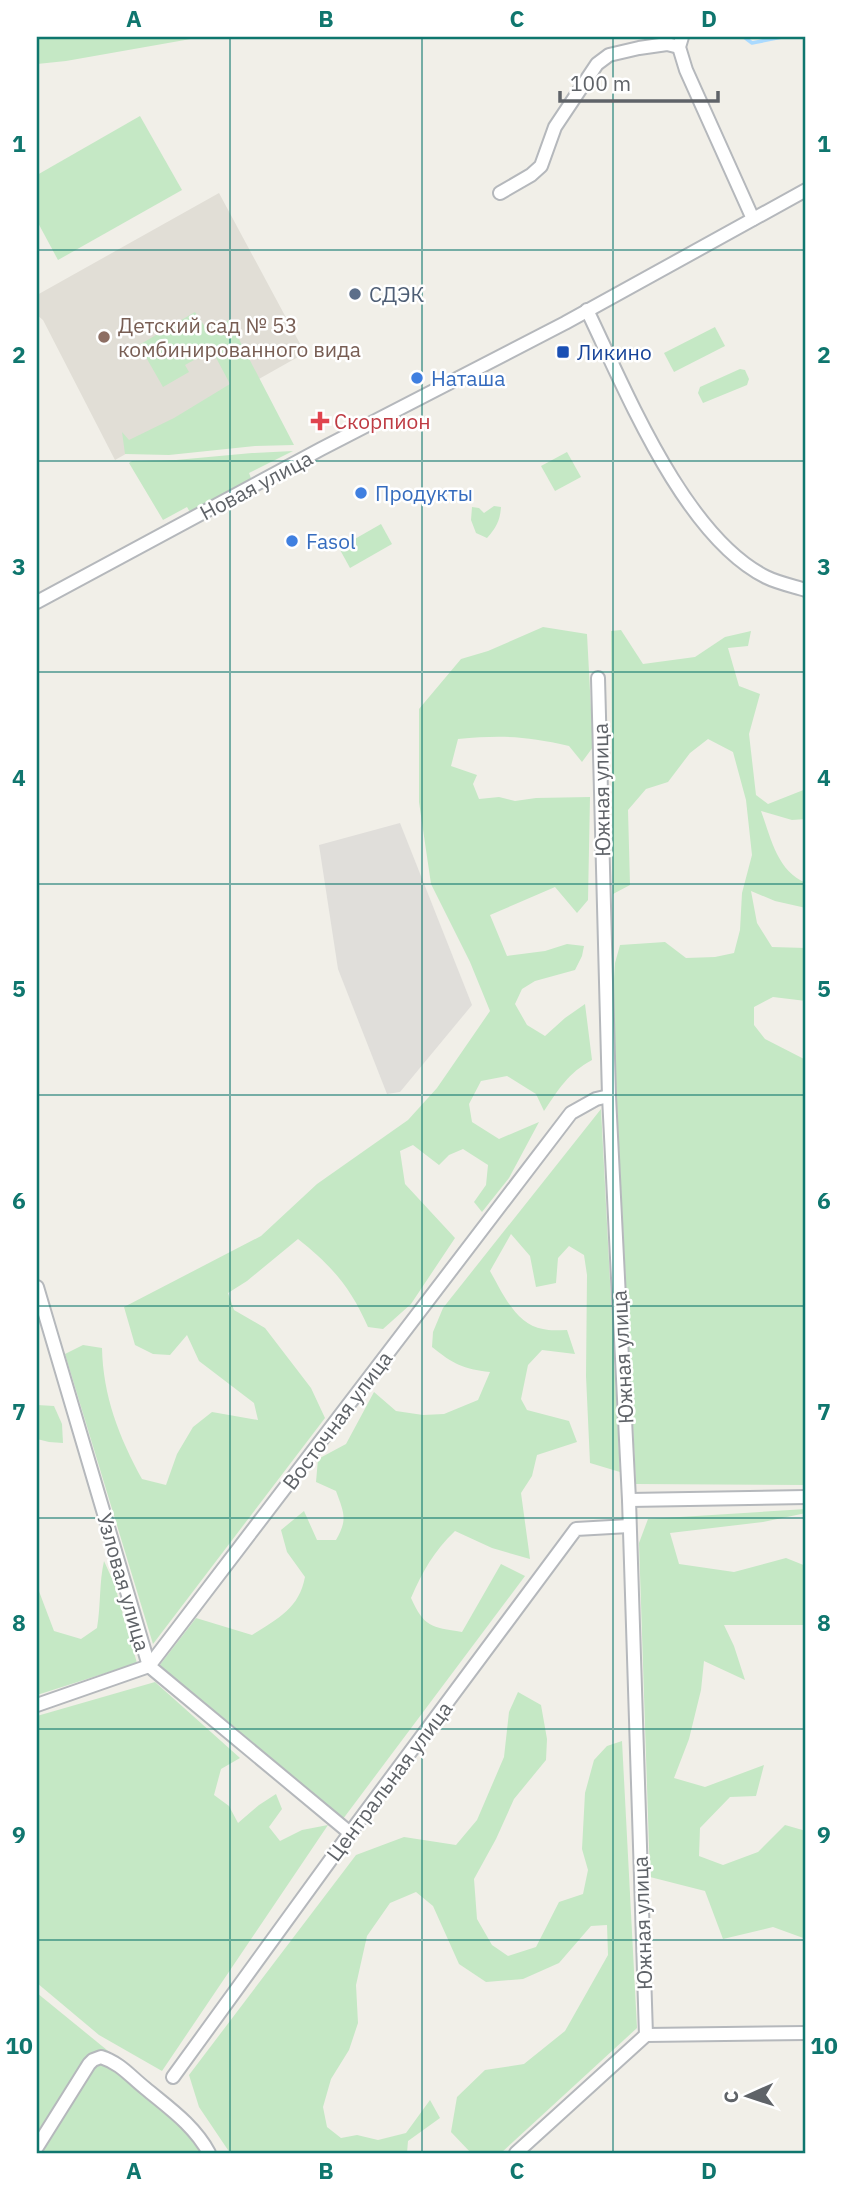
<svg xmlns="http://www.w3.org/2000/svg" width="843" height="2190" viewBox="0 0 843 2190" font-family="'IBM Plex Sans',sans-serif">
  <rect width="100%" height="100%" fill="#f1efe8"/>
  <path fill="#e0deda" d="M 400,823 L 472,1005 L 400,1092 L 387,1094 L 338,969 L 319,845 Z"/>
  <path fill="#e1ded6" d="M 219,193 L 305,353 L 115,460 L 43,320 L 37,315 L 37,295 Z"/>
  <g fill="#c5e8c5">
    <path d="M 37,37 L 202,37 L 66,61 L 37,64 Z"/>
    <path d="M 140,116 L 182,190 L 58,260 L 37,221 L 37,175 Z"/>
    <path d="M 195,312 L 208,331 L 229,320 L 294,445 L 255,446 L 169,455 L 125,454 L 122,432 L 129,440 L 174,418 L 230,384 L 212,350 L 185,365 L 189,372 L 163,387 L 139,345 Z"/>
    <path d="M 715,327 L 725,346 L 674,372 L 664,353 Z"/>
    <path d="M 740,369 L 745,370 L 749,379 L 747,385 L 703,403 L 698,393 L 700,387 Z"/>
    <path d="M 293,451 L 249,473 L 252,481 L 191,514 L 187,507 L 163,520 L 129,463 L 132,461 L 176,460 L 252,453 Z"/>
    <path d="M 567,452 L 581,477 L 555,491 L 541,466 Z"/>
    <path d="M 494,506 L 501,507 C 500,521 496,528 487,538 L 476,533 L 471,520 L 472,507 L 479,508 L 484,513 Z"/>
    <path d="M 381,524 L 392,544 L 350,568 L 339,548 Z"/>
    <path d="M 543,627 L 587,634 L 593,747 L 582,762 L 569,746 C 526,736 502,735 458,739 L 451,766 L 477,775 L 473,784 L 479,799 L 499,797 L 515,801 L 536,798 L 590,797 L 588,900 L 577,913 L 555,887 L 490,915 L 507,956 L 545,951 L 567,944 L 584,946 L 582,956 L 575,970 L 535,981 L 522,989 L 515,1004 L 527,1025 L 545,1036 L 565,1018 L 585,1004 L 592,1060 C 568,1073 559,1089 544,1111 L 536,1094 L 507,1076 L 481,1081 L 469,1104 L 472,1122 L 499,1139 L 539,1122 L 509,1178 L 482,1212 L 474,1202 L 486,1185 L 488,1165 L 463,1149 L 449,1155 L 439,1165 L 413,1145 L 400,1151 L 405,1184 L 455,1238 L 411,1304 L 383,1329 L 368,1327 C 351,1288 332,1266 298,1239 L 247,1281 L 228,1293 L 234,1310 L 265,1328 L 311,1388 L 325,1418 L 153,1644 L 65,1354 L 83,1345 L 102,1348 C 103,1396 119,1437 142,1479 L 166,1485 L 177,1454 L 193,1427 L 212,1412 L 258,1420 L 254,1403 L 199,1361 L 187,1335 L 170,1355 L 153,1354 L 135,1345 L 124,1307 L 261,1236 L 317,1184 L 408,1120 L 437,1088 L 490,1011 L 470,962 L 431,884 L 419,802 L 419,709 L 461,659 L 488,651 Z"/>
    <path d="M 621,630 L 643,664 L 695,657 L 725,637 L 751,631 L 748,646 L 728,648 L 739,686 L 760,694 L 749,734 L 756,795 L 768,804 L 806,789 L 806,819 L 792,820 L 761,811 C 771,838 777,871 806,883 L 806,908 L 775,901 L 751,891 L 757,923 L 772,947 L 806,948 L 806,1001 L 773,997 L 754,1007 L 754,1025 L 765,1039 L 806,1060 L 806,1485 L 636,1484 L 612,1009 L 615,963 L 620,945 L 665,942 L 686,958 L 715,957 L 734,953 L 740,930 L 742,893 L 752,855 L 746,800 L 733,752 L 708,739 L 690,753 L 668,782 L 646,789 L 628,810 L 630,885 L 613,894 L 611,631 Z"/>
    <path d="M 601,1109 L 620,1472 L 590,1463 L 586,1376 L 587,1275 L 584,1255 L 569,1246 L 558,1258 L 556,1283 L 536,1287 L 530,1256 L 511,1234 L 490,1271 C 502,1292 516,1325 543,1329 C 550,1331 559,1330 567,1330 L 575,1354 L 542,1350 L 528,1365 L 521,1399 L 527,1410 L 569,1421 L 577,1442 L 537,1455 L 532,1476 L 521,1493 L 530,1559 L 492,1548 L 455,1531 C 434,1551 422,1572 411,1598 C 424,1627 431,1627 462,1632 L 501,1564 L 525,1576 L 343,1819 L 159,1666 L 196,1618 L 252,1635 C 277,1619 299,1609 305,1577 L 287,1552 L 281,1530 L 304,1511 L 317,1540 L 336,1540 C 348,1519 344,1513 336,1491 L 316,1482 L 318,1459 L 346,1444 L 374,1392 L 396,1411 L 423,1415 L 444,1414 L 478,1400 L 490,1372 C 463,1369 453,1364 432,1347 L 433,1332 L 443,1308 Z"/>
    <path d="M 37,1405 L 54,1406 L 62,1424 L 63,1443 L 49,1442 L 37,1439 Z"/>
    <path d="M 806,1509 L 806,1513 L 763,1522 L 670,1533 L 679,1564 L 734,1572 L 786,1558 L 806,1566 L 806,1625 L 724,1625 L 734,1646 L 745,1680 L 704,1661 L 701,1690 L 689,1739 L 674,1778 L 705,1787 L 764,1765 L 756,1796 L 730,1797 L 700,1828 L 699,1856 L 723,1865 L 758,1852 L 785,1825 L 806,1831 L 806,1939 L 773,1927 L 723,1939 L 705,1891 L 650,1877 L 639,1543 L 648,1519 Z"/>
    <path d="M 104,1561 L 114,1583 L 137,1663 L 37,1695 L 37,1586 L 54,1631 L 81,1639 L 97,1628 C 101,1605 99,1583 104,1561 Z"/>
    <path d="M 155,1682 L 240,1758 L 221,1769 L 214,1795 L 229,1806 L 238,1823 L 259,1805 L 276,1794 L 282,1809 L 269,1827 L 280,1841 L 302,1830 L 328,1825 L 162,2071 L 99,2035 L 37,1983 L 37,1716 Z"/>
    <path d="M 518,1692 L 541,1705 L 547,1739 L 546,1760 L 514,1799 L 496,1839 L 474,1879 L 477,1919 L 492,1945 L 508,1956 L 536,1947 L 559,1902 L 583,1894 L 588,1870 L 582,1849 L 585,1793 L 594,1760 L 607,1746 L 622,1741 L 637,2028 L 501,2153 L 471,2153 L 451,2132 L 457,2097 L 485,2070 L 524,2064 L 565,2031 L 608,1955 L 607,1925 L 591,1926 L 559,1963 L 523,1979 L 486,1982 L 459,1964 L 433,1906 L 416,1892 L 390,1903 L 367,1936 L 356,1985 L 358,2023 L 349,2050 L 331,2079 L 323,2107 L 327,2127 L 341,2138 L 357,2135 L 378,2140 L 406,2133 L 430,2100 L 440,2118 L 408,2141 L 407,2153 L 230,2153 L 199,2107 L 189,2075 L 356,1855 L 404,1837 L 456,1845 L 477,1820 L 504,1757 L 509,1712 Z"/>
    <path d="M 37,1993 L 178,2108 L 214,2153 L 37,2153 Z"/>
  </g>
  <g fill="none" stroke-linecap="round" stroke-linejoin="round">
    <path stroke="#aadaff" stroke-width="3.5" d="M 744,37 L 752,43 L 782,37"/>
    <defs>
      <g id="minor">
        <path d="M 682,37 L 679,47 L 686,70 L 753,219"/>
        <path d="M 500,193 L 531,175 L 541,166 L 555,127 L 597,64 L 609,55 L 639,48 L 667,44 L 679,47"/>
        <path d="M 587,310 C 626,391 684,536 766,577 C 778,583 793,586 806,590"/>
        <path d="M 37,602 L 321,449 L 565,323 L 806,190"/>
        <path d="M 598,678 L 609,1096 L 629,1500 L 646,2035"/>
        <path d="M 37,1287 L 149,1666 L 350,1833"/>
        <path d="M 629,1500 L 806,1497"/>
        <path d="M 37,1705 L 149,1666 L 571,1113 L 596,1099 L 609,1096"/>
        <path d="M 173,2077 L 350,1833 L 576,1529 L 629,1526"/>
        <path d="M 37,2147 L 89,2064 L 93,2060 L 101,2057 C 120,2063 130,2076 145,2088 C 169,2108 194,2125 209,2153"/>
        <path d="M 516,2153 L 646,2035 L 806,2033"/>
      </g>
    </defs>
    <use href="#minor" stroke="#b5b8bc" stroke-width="16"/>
    <use href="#minor" stroke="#fff" stroke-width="12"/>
  </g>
  <path fill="none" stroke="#0f766e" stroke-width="2" stroke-opacity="0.55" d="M 230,37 L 230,2153M 422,37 L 422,2153M 613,37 L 613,2153M 37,250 L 806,250M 37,461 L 806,461M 37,672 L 806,672M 37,884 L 806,884M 37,1095 L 806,1095M 37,1306 L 806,1306M 37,1518 L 806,1518M 37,1729 L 806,1729M 37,1940 L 806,1940"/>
  <circle fill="#5c6f8a" stroke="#fff" stroke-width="2.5" cx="355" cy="294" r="7"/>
  <circle fill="#8d6e63" stroke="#fff" stroke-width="2.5" cx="104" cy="337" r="7"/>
  <rect fill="#1a4fb4" stroke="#fff" stroke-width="2.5" x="556" y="345" width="14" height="14" rx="3.5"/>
  <g fill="#3f7fe0" stroke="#fff" stroke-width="2.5">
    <circle cx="417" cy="378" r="7"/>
    <circle cx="361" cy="493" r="7"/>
    <circle cx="292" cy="541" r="7"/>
  </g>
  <path fill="#e0444e" stroke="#fff" stroke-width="2.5" d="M316.5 410.5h7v7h7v7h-7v7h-7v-7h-7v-7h7z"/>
  <g text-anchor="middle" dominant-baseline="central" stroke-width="5" stroke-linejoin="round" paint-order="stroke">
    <g font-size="21" fill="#4e5e75" stroke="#fff" text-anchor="start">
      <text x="369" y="294">СДЭК</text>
    </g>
    <g font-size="21" fill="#785e54" stroke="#fff" text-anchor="start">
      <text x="118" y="325">Детский сад № 53<tspan x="118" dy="24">комбинированного вида</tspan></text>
    </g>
    <g font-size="21" fill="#164399" stroke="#fff" text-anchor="start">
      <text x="577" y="352">Ликино</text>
    </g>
    <g font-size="21" fill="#366cbe" stroke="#fff" text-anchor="start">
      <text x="431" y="378">Наташа</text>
      <text x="375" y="493">Продукты</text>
      <text x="306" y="541">Fasol</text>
    </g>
    <g font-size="21" fill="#be3a42" stroke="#fff" text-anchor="start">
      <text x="334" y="421">Скорпион</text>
    </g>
    <g font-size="21" fill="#5f6368" stroke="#fff">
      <text transform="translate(256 485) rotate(-28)">Новая улица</text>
      <text transform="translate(601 790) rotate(-91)">Южная улица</text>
      <text transform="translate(622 1357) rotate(-93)">Южная улица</text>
      <text transform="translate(337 1420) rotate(-53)">Восточная улица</text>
      <text transform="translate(124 1582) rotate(74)">Узловая улица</text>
      <text transform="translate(389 1781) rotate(-53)">Центральная улица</text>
      <text transform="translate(642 1923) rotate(-92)">Южная улица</text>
    </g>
  </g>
  <rect width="843" height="2190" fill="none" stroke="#ffffff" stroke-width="77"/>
  <g transform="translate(748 2096) rotate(267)" stroke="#ffffff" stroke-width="5" paint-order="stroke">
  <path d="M0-5L12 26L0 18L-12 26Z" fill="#5f6368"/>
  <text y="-10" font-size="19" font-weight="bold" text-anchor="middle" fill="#5f6368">С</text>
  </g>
  <path d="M560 91v10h158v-10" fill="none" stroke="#5f6368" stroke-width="3.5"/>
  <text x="570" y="91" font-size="21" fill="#5f6368" stroke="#ffffff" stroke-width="5" paint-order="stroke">100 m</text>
  <rect x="38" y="38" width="766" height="2114" fill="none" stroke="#0f766e" stroke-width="2.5"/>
  <g font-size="23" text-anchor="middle" font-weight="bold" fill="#0f766e">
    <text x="134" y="27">A</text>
    <text x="326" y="27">B</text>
    <text x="517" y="27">C</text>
    <text x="709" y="27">D</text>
    <text x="19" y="152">1</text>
    <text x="824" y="152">1</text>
    <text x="19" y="363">2</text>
    <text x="824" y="363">2</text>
    <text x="19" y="575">3</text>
    <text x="824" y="575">3</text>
    <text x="19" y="786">4</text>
    <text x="824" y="786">4</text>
    <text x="19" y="997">5</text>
    <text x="824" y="997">5</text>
    <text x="19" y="1209">6</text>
    <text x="824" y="1209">6</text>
    <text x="19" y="1420">7</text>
    <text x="824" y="1420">7</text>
    <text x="19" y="1631">8</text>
    <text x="824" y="1631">8</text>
    <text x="19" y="1843">9</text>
    <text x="824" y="1843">9</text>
    <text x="19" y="2054">10</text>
    <text x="824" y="2054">10</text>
    <text x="134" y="2179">A</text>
    <text x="326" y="2179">B</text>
    <text x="517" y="2179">C</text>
    <text x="709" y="2179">D</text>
  </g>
</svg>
